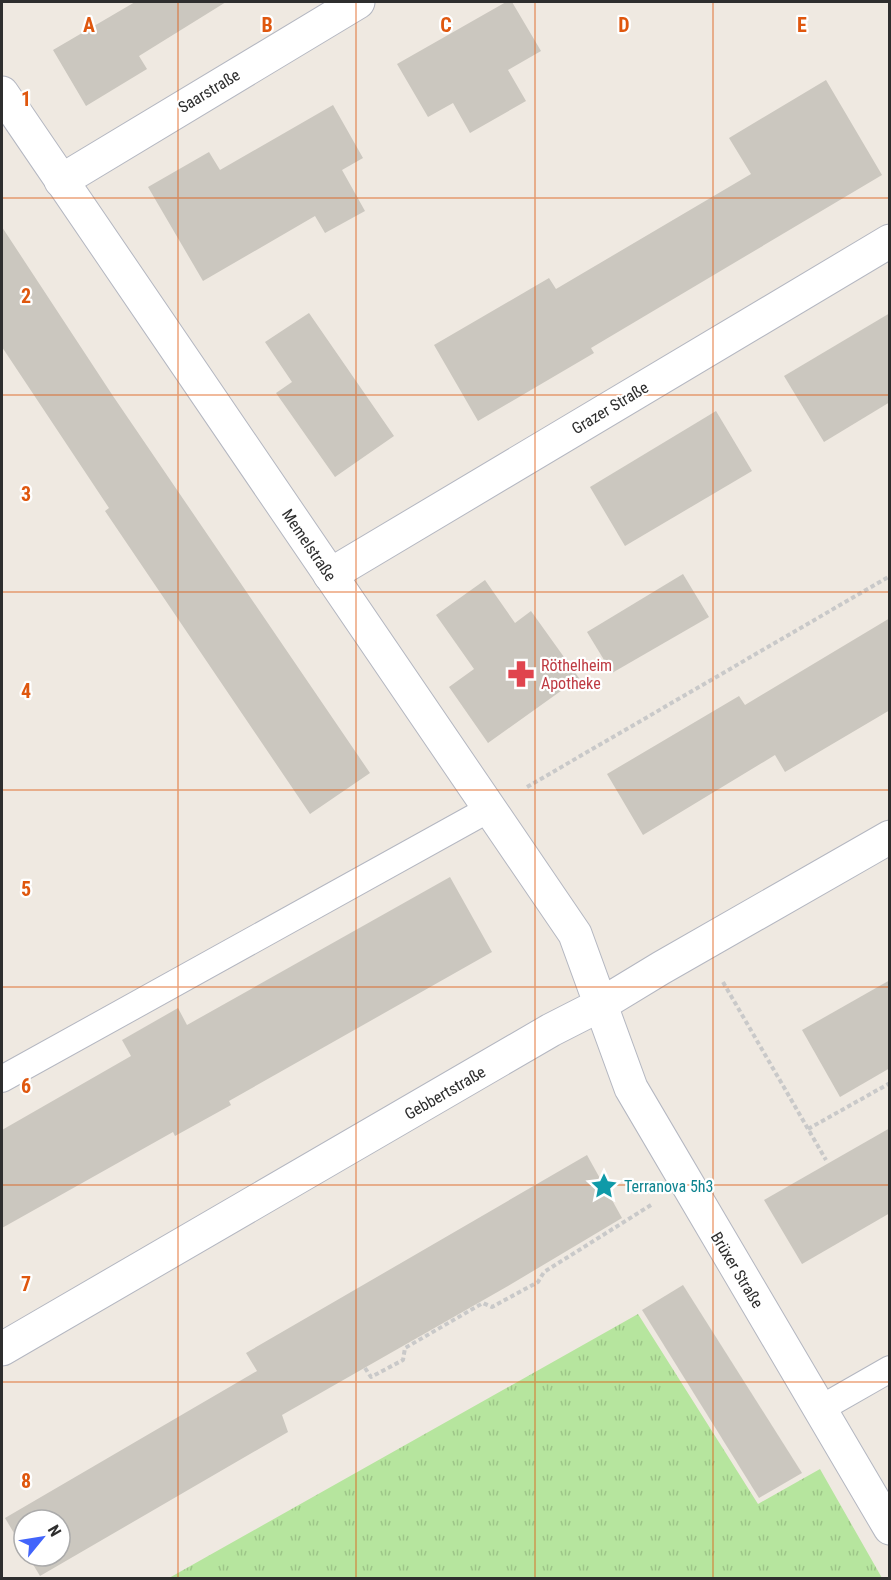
<svg xmlns="http://www.w3.org/2000/svg" width="891" height="1580" viewBox="0 0 891 1580" font-family="'Roboto Condensed',sans-serif">
  <defs>
    <pattern id="grass-tufts" width="24" height="20" patternUnits="userSpaceOnUse" patternTransform="scale(1.5)"><rect width="24" height="20" fill="#b6e59e"/><path d="M3 7l-1-3M5 7V3M7 7l1-3M15 17l-1-3M17 17v-4M19 17l1-3" fill="none" stroke="#9dc588"/></pattern>
  </defs>
  <rect width="100%" height="100%" fill="#efe9e1"/>
  <path fill="url(#grass-tufts)" d="M 638,1314 L 758,1504 L 820,1469 L 882,1578 L 169,1578 Z"/>
  <g fill="#cbc7bf">
    <path d="M 135,2 L 226,2 L 139,56 L 147,69 L 86,106 L 53,50 Z"/>
    <path d="M 506,2 L 512,2 L 541,51 L 508,70 L 526,101 L 470,133 L 453,103 L 428,117 L 397,64 Z"/>
    <path d="M 826,80 L 882,175 L 591,348 L 594,353 L 478,421 L 434,345 L 549,278 L 556,289 L 751,174 L 729,138 Z"/>
    <path d="M 333,105 L 363,158 L 342,170 L 365,211 L 325,233 L 315,216 L 203,281 L 148,187 L 209,152 L 220,170 Z"/>
    <path d="M 2,227 L 113,396 L 370,773 L 310,814 L 105,511 L 109,508 L 2,347 Z"/>
    <path d="M 309,313 L 394,436 L 335,477 L 276,393 L 292,382 L 265,342 Z"/>
    <path d="M 890,313 L 890,402 L 824,442 L 784,376 Z"/>
    <path d="M 716,411 L 752,471 L 625,546 L 590,487 Z"/>
    <path d="M 683,574 L 709,617 L 612,673 L 587,632 Z"/>
    <path d="M 485,580 L 515,623 L 531,611 L 579,678 L 488,743 L 449,687 L 474,669 L 436,615 Z"/>
    <path d="M 890,618 L 890,710 L 785,772 L 775,755 L 643,835 L 607,774 L 739,696 L 745,705 Z"/>
    <path d="M 450,877 L 492,952 L 229,1101 L 231,1105 L 175,1136 L 173,1132 L 2,1228 L 2,1130 L 131,1056 L 122,1040 L 178,1008 L 187,1025 Z"/>
    <path d="M 890,980 L 890,1068 L 840,1097 L 802,1030 Z"/>
    <path d="M 890,1128 L 890,1213 L 802,1264 L 764,1200 Z"/>
    <path d="M 587,1155 L 622,1218 L 508,1286 L 282,1415 L 288,1432 L 40,1576 L 28,1556 L 60,1556 L 60,1520 L 24,1520 L 24,1550 L 5,1518 L 257,1371 L 246,1353 Z"/>
    <path d="M 683,1285 L 802,1473 L 759,1498 L 642,1310 Z"/>
  </g>
  <g fill="none" stroke-linecap="round" stroke-linejoin="round">
    <defs>
      <g id="lane">
        <path d="M 2,1079 L 489,809"/>
        <path d="M 820,1409 L 890,1369"/>
      </g>
      <g id="street">
        <path d="M 2,93 L 575,934 L 631,1088 L 890,1528"/>
        <path d="M 61,181 L 358,2"/>
        <path d="M 330,575 L 890,241"/>
      </g>
      <path id="secondary" d="M 2,1349 L 551,1030 L 600,1005 L 661,968 L 890,837"/>
    </defs>
    <use href="#lane" stroke="#b4b7c1" stroke-width="28"/>
    <use href="#street" stroke="#b4b7c1" stroke-width="35"/>
    <use href="#secondary" stroke="#b4b7c1" stroke-width="35"/>
    <g stroke="#c9c9c9" stroke-width="4" stroke-dasharray="4.5 3" stroke-linecap="butt">
      <path d="M 527,787 L 890,576"/>
      <path d="M 723,982 L 826,1160"/>
      <path d="M 808,1129 L 890,1083"/>
      <path d="M 365,1368 L 371,1377 L 403,1360 L 405,1348 L 483,1303 L 492,1307 L 538,1282 L 544,1272 L 651,1205"/>
    </g>
    <use href="#lane" stroke="#fff" stroke-width="26"/>
    <use href="#street" stroke="#fff" stroke-width="33"/>
    <use href="#secondary" stroke="#fff" stroke-width="33"/>
  </g>
  <path fill="none" stroke="#df570e" stroke-width="1.5" stroke-opacity="0.55" d="M 178,2 L 178,1578M 356,2 L 356,1578M 535,2 L 535,1578M 713,2 L 713,1578M 2,198 L 890,198M 2,395 L 890,395M 2,592 L 890,592M 2,790 L 890,790M 2,987 L 890,987M 2,1185 L 890,1185M 2,1382 L 890,1382"/>
  <defs>
    <symbol id="pharmacy-bare" viewBox="-9 -9 18 18"><path d="M-2-6h4v4h4v4h-4v4h-4v-4h-4v-4h4Z" fill="#e0444e" stroke="#fff" stroke-width="2.5" paint-order="stroke"/></symbol>
    <symbol id="sight-bare" viewBox="-9 -9 18 18"><path d="M0-6L1.8-2.2L6-1.7L2.9 1.2L3.7 5.4L0 3.3L-3.7 5.4L-2.9 1.2L-6-1.7L-1.8-2.2Z" fill="#0f9aa8" stroke="#fff" stroke-width="2.5" paint-order="stroke"/></symbol>
  </defs>
  <g fill-rule="evenodd">
    <use href="#pharmacy-bare" x="502" y="655" width="38" height="38"/>
    <use href="#sight-bare" x="585" y="1167" width="38" height="38"/>
  </g>
  <g text-anchor="middle" dominant-baseline="central" stroke-width="4.5" stroke-linejoin="round" paint-order="stroke">
    <g font-size="16" fill="#2e2e2e" stroke="#fff">
      <text transform="translate(209 91) rotate(-31)">Saarstraße</text>
      <text transform="translate(610 408) rotate(-31)">Grazer Straße</text>
      <text transform="translate(309 545) rotate(56)">Memelstraße</text>
      <text transform="translate(445 1093) rotate(-30)">Gebbertstraße</text>
      <text transform="translate(737 1270) rotate(59)">Brüxer Straße</text>
    </g>
    <g font-size="16" fill="#be3a42" stroke="#fff" text-anchor="start">
      <text x="541" y="665">Röthelheim<tspan x="541" dy="18">Apotheke</tspan></text>
    </g>
    <g font-size="16" fill="#0d838f" stroke="#fff" text-anchor="start">
      <text x="624" y="1186">Terranova 5h3</text>
    </g>
  </g>
  <g font-size="20" text-anchor="middle" font-weight="bold" fill="#df570e" stroke="#fff" stroke-width="4.5" stroke-linejoin="round" paint-order="stroke">
    <text x="89" y="32">A</text>
    <text x="267" y="32">B</text>
    <text x="446" y="32">C</text>
    <text x="624" y="32">D</text>
    <text x="802" y="32">E</text>
    <text x="26" y="106">1</text>
    <text x="26" y="303">2</text>
    <text x="26" y="501">3</text>
    <text x="26" y="698">4</text>
    <text x="26" y="896">5</text>
    <text x="26" y="1093">6</text>
    <text x="26" y="1291">7</text>
    <text x="26" y="1488">8</text>
  </g>
  <rect width="891" height="1580" fill="none" stroke="#2e2e2e" stroke-width="6"/>
  <g transform="translate(42 1538) rotate(60)"><circle r="28" fill="#ffffff" stroke="#ababab" stroke-width="1.5"/>
  <path d="M0-4.5L10 22L0 15L-10 22Z" fill="#4264fb"/>
  <text y="-9" font-size="16" font-weight="bold" text-anchor="middle" fill="#2e2e2e">N</text>
  </g>
</svg>
